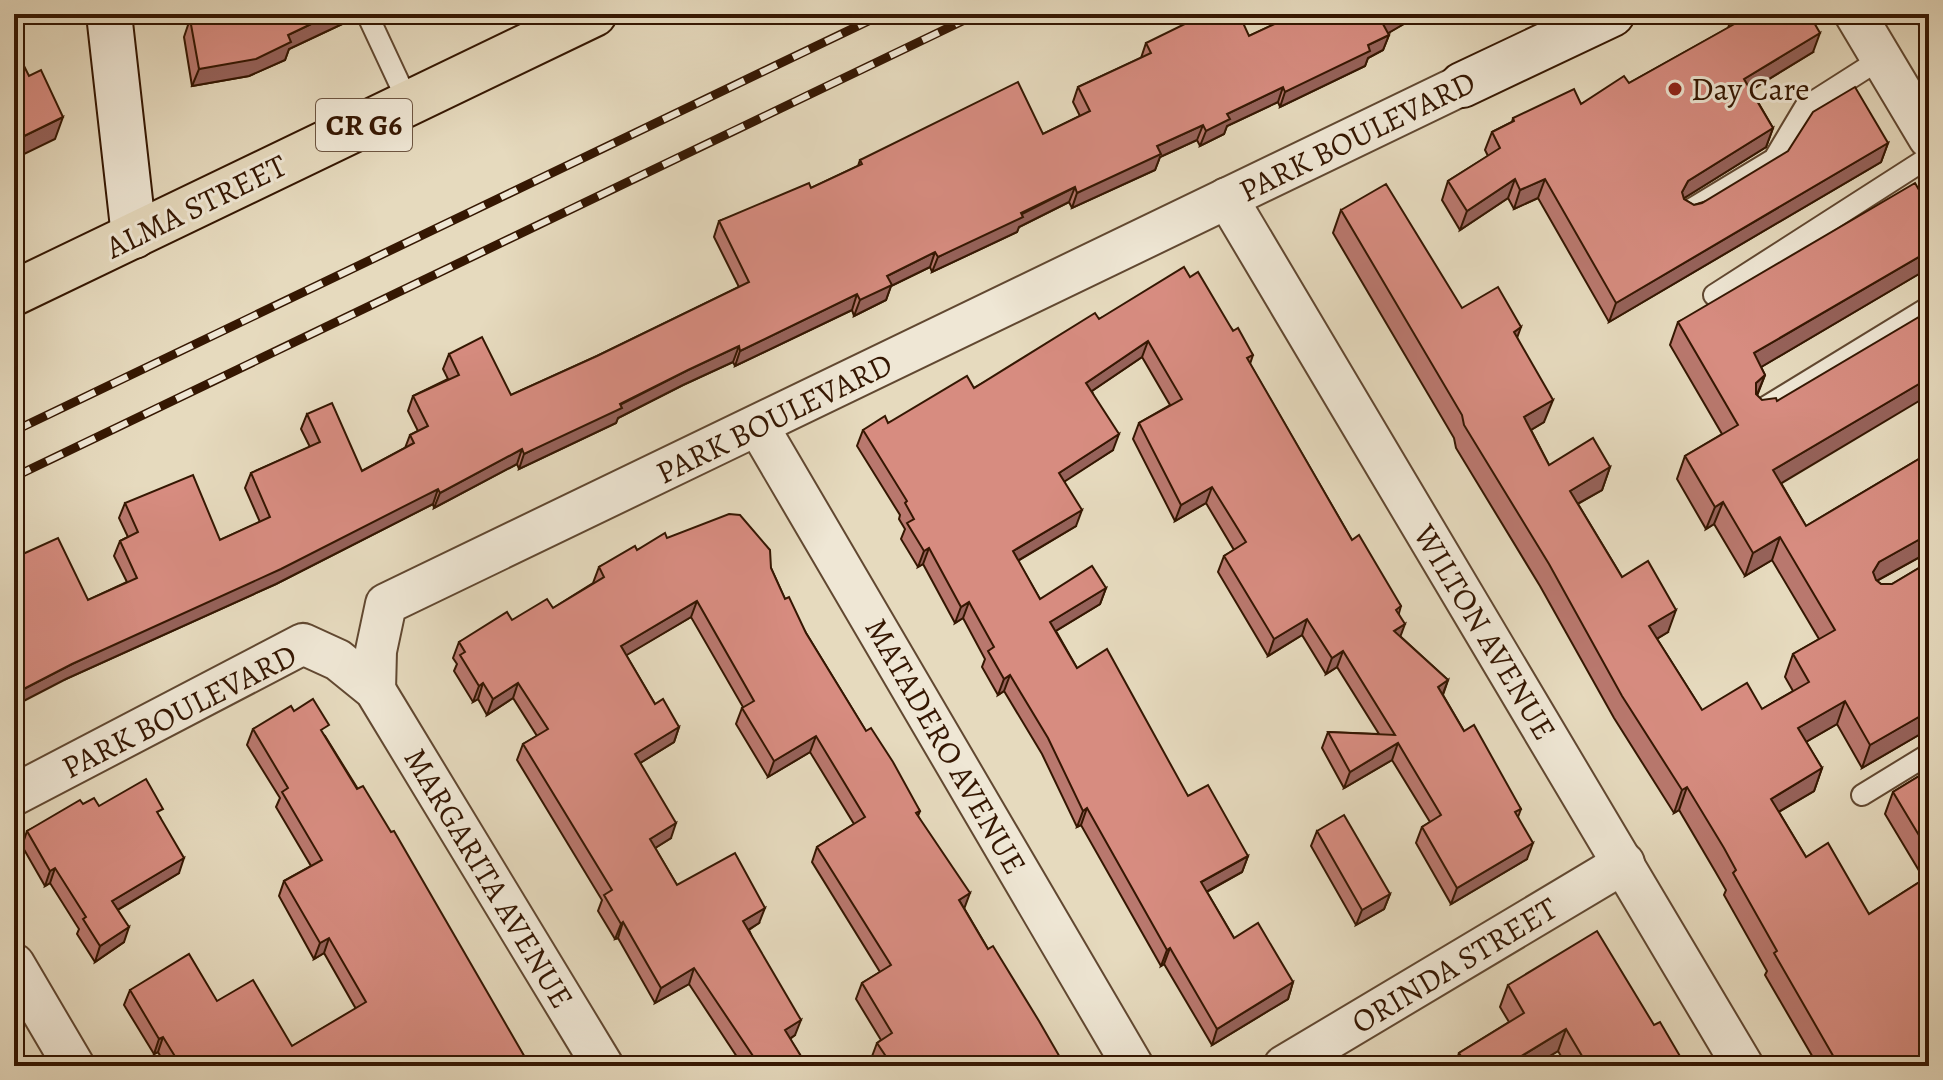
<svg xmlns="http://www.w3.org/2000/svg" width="1943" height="1080" viewBox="0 0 1943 1080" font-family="Alegreya,serif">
  <rect width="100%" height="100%" fill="#e6dabe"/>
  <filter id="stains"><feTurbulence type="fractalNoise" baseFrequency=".0025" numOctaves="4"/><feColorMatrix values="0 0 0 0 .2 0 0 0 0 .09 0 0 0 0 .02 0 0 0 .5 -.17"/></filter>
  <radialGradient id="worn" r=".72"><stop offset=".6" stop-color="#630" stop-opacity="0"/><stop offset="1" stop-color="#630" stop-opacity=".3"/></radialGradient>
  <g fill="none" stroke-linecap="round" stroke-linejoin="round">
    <defs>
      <g id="lane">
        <path d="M 367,14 L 409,104"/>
        <path d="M 1688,211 L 1774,159 L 1805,107 L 1882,58"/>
        <path d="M 1714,295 L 1929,157"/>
        <path d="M 1759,411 L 1929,307"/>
        <path d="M 1862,795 L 1929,754"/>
      </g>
      <g id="street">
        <path d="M 1855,14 L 1929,138"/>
        <path d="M 1227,198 L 1743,1066"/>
        <path d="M 758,426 L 1133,1066"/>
        <path d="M 375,690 L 376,651 L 386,604 L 1462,85"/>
        <path d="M 14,795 L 303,644 L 338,660 L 375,690 L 603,1066"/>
        <path d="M 14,964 L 74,1066"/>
        <path d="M 1284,1066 L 1624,863"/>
      </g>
      <g id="secondary">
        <path d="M 109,14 L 134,236"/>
        <path d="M 1462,85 L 1612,14"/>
      </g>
      <path id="primary" d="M 14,293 L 594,14"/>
    </defs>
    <use href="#lane" stroke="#614831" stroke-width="24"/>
    <use href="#street" stroke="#614831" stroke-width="44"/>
    <use href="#secondary" stroke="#351702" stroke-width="48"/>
    <use href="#primary" stroke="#351702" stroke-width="48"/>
    <use href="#lane" stroke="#efe7d5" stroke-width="20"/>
    <use href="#street" stroke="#efe7d5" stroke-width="40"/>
    <use href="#secondary" stroke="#efe7d5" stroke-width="44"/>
    <use href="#primary" stroke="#e6dabe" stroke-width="44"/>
    <defs>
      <g id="rail">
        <path d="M 14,431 L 883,14"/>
        <path d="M 14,477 L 977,14"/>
      </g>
    </defs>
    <use href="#rail" stroke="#351702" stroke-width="9"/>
    <use href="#rail" stroke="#efe7d5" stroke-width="6" stroke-dasharray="18" stroke-linecap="butt"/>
  </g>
  <g fill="#b9786e" stroke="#351702" stroke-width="2">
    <path d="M 198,14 L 356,14 L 355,18 L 289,49 L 285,60 L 249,76 L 192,86 L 184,37 L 190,19 L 200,17 Z"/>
    <path d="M 1290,14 L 1421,14 L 1388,33 L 1389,35 L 1383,50 L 1368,58 L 1365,66 L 1280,107 L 1278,102 L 1227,126 L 1224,134 L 1200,146 L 1197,140 L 1160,157 L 1155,170 L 1072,208 L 1069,202 L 1019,227 L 1017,232 L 932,272 L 930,267 L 891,286 L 886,300 L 854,316 L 852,310 L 735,366 L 733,362 L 683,385 L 618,418 L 616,423 L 519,469 L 517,464 L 434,508 L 433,504 L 276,584 L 66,679 L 88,600 L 127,582 L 114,556 L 120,541 L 128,537 L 119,518 L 125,503 L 220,540 L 260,522 L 245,488 L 251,473 L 310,447 L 301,429 L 307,414 L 362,471 L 405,448 L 410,435 L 418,431 L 408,411 L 413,396 L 448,379 L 443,369 L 449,354 L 511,395 L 597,356 L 739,287 L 714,237 L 719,221 L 811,188 L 858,166 L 860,160 L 1043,134 L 1080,116 L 1073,102 L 1078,87 L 1141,58 L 1146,43 L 1249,36 L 1291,16 Z"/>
    <path d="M 1733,14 L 1813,52 L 1751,90 L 1773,128 L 1766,147 L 1684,198 L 1684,199 L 1694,205 L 1888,143 L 1881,162 L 1609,322 L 1538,198 L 1514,209 L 1508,198 L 1460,230 L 1442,200 L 1448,181 L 1488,156 L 1485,150 L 1492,132 L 1512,122 L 1513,118 L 1581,104 L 1629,83 L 1728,28 Z"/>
    <path d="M 1912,14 L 1929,14 L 1929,42 Z"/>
    <path d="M 1929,207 L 1929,268 L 1761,367 L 1765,375 L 1757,396 L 1781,483 L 1806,526 L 1929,453 L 1929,552 L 1877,581 L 1881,584 L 1892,584 L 1929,562 L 1929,729 L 1862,768 L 1837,724 L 1806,742 L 1822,768 L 1814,791 L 1779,812 L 1806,857 L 1869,914 L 1924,879 L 1885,814 L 1893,792 L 1929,770 L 1929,1066 L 1818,1066 L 1765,975 L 1767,971 L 1724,895 L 1726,890 L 1715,871 L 1679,810 L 1674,813 L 1614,718 L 1540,586 L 1456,448 L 1454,438 L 1333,233 L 1341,210 L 1462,308 L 1517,338 L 1544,422 L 1531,430 L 1549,465 L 1610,467 L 1602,490 L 1578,504 L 1622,577 L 1668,632 L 1657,639 L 1702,710 L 1762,709 L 1793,691 L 1785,677 L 1793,654 L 1819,639 L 1772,560 L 1745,576 L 1714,524 L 1706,529 L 1677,479 L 1685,456 L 1722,434 L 1670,345 L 1678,322 Z"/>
    <path d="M 1190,277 L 1253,355 L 1250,364 L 1352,540 L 1401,606 L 1399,613 L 1400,636 L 1448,680 L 1443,695 L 1464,731 L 1521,809 L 1518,817 L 1527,859 L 1451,904 L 1416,843 L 1422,827 L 1430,822 L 1392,760 L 1344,788 L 1322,748 L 1328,732 L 1379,734 L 1337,667 L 1326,674 L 1302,635 L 1268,656 L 1218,572 L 1224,556 L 1234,550 L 1206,503 L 1175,521 L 1133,439 L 1139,423 L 1170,405 L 1142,357 L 1092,391 L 1113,450 L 1064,481 L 1076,526 L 1018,561 L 1040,599 L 1106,588 L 1100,604 L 1056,631 L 1077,668 L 1188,796 L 1248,856 L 1242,872 L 1207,892 L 1234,938 L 1293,982 L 1288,999 L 1212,1045 L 1164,964 L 1161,966 L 1081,825 L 1077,827 L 1042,754 L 1004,691 L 998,695 L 982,667 L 985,659 L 963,618 L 955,623 L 923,564 L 918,567 L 901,539 L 905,529 L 899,519 L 900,515 L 857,446 L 863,430 L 888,423 L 974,388 L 1099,319 Z"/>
    <path d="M 667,538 L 771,568 L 785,599 L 806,633 L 866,731 L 920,811 L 918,816 L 964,908 L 988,949 L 1065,1066 L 876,1066 L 871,1059 L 877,1043 L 881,1040 L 856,999 L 862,983 L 880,972 L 812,862 L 817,847 L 854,824 L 810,752 L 768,777 L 736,724 L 742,708 L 743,707 L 691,617 L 626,655 L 655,704 L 679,727 L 674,742 L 640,763 L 671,838 L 655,848 L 677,885 L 759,923 L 749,930 L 795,1035 L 790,1039 L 807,1066 L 743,1066 L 689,984 L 655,1003 L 618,938 L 615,939 L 598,911 L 602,900 L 517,760 L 523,744 L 537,736 L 513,698 L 487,715 L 478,699 L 473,702 L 454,671 L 457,664 L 453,658 L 459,642 L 512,620 L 553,608 L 593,583 L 599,567 L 637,550 Z"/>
    <path d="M 294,711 L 325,736 L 530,1066 L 166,1066 L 158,1052 L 154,1054 L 124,1005 L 130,990 L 217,1001 L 292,1046 L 356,1009 L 324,953 L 314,959 L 279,896 L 284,881 L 311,866 L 276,807 L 280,798 L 247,745 L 253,729 Z"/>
    <path d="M 83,804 L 160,817 L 179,873 L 118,910 L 124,942 L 95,962 L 77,934 L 79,929 L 50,883 L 45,886 L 22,846 L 27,831 Z"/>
    <path d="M 1317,831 L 1390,894 L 1384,909 L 1356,925 L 1311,846 Z"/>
    <path d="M 1508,985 L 1654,1025 L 1683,1066 L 1567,1066 L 1558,1051 L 1533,1066 L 1455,1066 L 1459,1053 L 1509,1022 L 1500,1007 Z"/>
  </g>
  <g fill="#96625a" stroke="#351702" stroke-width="2">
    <path d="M 332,14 L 356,14 L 355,18 L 289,49 L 285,60 L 249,76 L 192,86 L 199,69 L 288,35 Z"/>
    <path d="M 1400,14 L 1421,14 L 1378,39 L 1383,24 Z"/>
    <path d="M 1820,33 L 1813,52 L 1738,98 L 1744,79 Z"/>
    <path d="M 1389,35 L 1383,50 L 1368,58 L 1365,66 L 1280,107 L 1285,92 L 1368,45 Z"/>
    <path d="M 1283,87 L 1278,102 L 1227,126 L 1224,134 L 1200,146 L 1206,131 L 1227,114 Z"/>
    <path d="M 63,117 L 55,139 L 14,159 L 14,141 Z"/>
    <path d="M 1203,125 L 1197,140 L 1160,157 L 1155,170 L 1072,208 L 1077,193 L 1157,146 Z"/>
    <path d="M 1773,128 L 1766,147 L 1681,200 L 1682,192 L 1688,181 Z"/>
    <path d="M 1888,143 L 1881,162 L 1609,322 L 1616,303 Z"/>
    <path d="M 1515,179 L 1508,198 L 1460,230 L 1467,211 Z"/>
    <path d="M 1545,179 L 1538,198 L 1514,209 L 1520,190 Z"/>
    <path d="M 1075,187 L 1069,202 L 1019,227 L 1017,232 L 932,272 L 938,257 Z"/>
    <path d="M 1929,251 L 1929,268 L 1746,376 L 1754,353 Z"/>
    <path d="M 935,252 L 930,267 L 891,286 L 886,300 L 854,316 L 860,300 L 887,276 Z"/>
    <path d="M 857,294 L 852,310 L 735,366 L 740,351 Z"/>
    <path d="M 1521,327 L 1513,349 L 1514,332 Z"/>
    <path d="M 1148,341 L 1142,357 L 1080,399 L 1086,383 Z"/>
    <path d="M 739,346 L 733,362 L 683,385 L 618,418 L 616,423 L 519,469 L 524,454 L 688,370 Z"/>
    <path d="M 1765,375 L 1756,397 L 1756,383 Z"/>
    <path d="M 1929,378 L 1929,395 L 1765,493 L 1773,470 Z"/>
    <path d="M 1553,400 L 1544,422 L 1516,439 L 1524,417 Z"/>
    <path d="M 1119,434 L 1113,450 L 1053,489 L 1059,473 Z"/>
    <path d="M 522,449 L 517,464 L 434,508 L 440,493 Z"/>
    <path d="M 1610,467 L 1602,490 L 1561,513 L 1570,491 Z"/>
    <path d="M 1212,487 L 1206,503 L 1175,521 L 1181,505 Z"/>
    <path d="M 438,489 L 433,504 L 276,584 L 66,679 L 14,706 L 14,694 L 72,664 Z"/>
    <path d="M 1723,502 L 1714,524 L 1706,529 L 1715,507 Z"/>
    <path d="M 1082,510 L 1076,526 L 1007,567 L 1013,551 Z"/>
    <path d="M 1929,534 L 1929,552 L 1871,584 L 1873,572 L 1879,562 Z"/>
    <path d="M 1780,537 L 1772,560 L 1745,576 L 1753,553 Z"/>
    <path d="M 929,548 L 923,564 L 918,567 L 924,551 Z"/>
    <path d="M 1106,588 L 1100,604 L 1044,638 L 1050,622 Z"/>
    <path d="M 697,601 L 691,617 L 615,662 L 621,646 Z"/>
    <path d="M 969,602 L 963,618 L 955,623 L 961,607 Z"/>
    <path d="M 1676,610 L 1668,632 L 1641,648 L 1649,626 Z"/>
    <path d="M 1307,619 L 1302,635 L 1268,656 L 1274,639 Z"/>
    <path d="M 1405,624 L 1399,640 L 1394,631 Z"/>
    <path d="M 1343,651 L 1337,667 L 1326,674 L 1332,658 Z"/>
    <path d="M 1010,675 L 1004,691 L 998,695 L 1004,679 Z"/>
    <path d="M 1448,680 L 1442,696 L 1438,687 Z"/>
    <path d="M 483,683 L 478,699 L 473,702 L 479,686 Z"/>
    <path d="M 518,683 L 513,698 L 487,715 L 493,699 Z"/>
    <path d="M 1845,701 L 1837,724 L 1790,751 L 1798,728 Z"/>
    <path d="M 1929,711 L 1929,729 L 1862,768 L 1870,745 Z"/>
    <path d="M 679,727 L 674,742 L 629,770 L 635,754 Z"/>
    <path d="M 816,736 L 810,752 L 768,777 L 774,761 Z"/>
    <path d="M 1398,743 L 1392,760 L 1344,788 L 1350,772 Z"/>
    <path d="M 1822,768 L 1814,791 L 1763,821 L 1771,799 Z"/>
    <path d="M 1687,787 L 1679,810 L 1674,813 L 1682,790 Z"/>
    <path d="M 1087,808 L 1081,825 L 1077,827 L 1083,811 Z"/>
    <path d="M 676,823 L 671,838 L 644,855 L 650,839 Z"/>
    <path d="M 1533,843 L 1527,859 L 1451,904 L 1457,888 Z"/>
    <path d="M 1248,856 L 1242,872 L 1195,898 L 1201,882 Z"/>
    <path d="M 184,858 L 179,873 L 107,916 L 112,901 Z"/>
    <path d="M 55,868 L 50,883 L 45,886 L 50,871 Z"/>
    <path d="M 970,893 L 964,909 L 959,900 Z"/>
    <path d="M 1390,894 L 1384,909 L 1356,925 L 1362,910 Z"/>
    <path d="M 765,908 L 759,923 L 738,936 L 743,921 Z"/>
    <path d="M 623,922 L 618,938 L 615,939 L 621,924 Z"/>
    <path d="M 129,927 L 124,942 L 95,962 L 100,946 Z"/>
    <path d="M 329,938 L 324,953 L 314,959 L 320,943 Z"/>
    <path d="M 1170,948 L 1164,964 L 1161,966 L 1167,950 Z"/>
    <path d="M 694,968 L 689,984 L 655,1003 L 661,988 Z"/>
    <path d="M 1293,982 L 1288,999 L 1212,1045 L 1217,1029 Z"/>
    <path d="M 801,1020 L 795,1035 L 779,1046 L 785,1030 Z"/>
    <path d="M 1566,1029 L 1558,1051 L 1533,1066 L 1505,1066 Z"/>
    <path d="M 163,1037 L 158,1052 L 154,1054 L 159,1039 Z"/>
  </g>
  <g fill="#d78c80" stroke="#351702" stroke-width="2">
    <path d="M 212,14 L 332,14 L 288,35 L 291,42 L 256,59 L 199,69 L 190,19 L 213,15 Z"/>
    <path d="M 1205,14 L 1239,14 L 1249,36 L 1296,14 L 1400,14 L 1383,24 L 1389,35 L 1368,45 L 1370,51 L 1285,92 L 1283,87 L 1227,114 L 1230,119 L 1206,131 L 1203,125 L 1157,146 L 1161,154 L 1077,193 L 1075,187 L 1021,213 L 1023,217 L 938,257 L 935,252 L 887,276 L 892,285 L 860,300 L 857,294 L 740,351 L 739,346 L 688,370 L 620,404 L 622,408 L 524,454 L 522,449 L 440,493 L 438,489 L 281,569 L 72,664 L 14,694 L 14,558 L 58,538 L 88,600 L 137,578 L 120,541 L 138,532 L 125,503 L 193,475 L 220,540 L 270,517 L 251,473 L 320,442 L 307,414 L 332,403 L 362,471 L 414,443 L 410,435 L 428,426 L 413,396 L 459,375 L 449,354 L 482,337 L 511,395 L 597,356 L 749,282 L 719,221 L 809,183 L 811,188 L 862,164 L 860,160 L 1018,82 L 1043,134 L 1090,111 L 1078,87 L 1151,53 L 1146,43 Z"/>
    <path d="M 1733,14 L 1809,14 L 1820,33 L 1744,79 L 1773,128 L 1688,181 L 1682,192 L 1684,199 L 1694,205 L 1702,203 L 1788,151 L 1813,112 L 1855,87 L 1888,143 L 1616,303 L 1545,179 L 1520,190 L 1515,179 L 1467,211 L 1448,181 L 1500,148 L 1492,132 L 1514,121 L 1513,118 L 1574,89 L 1581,104 L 1624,76 L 1629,83 L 1738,22 Z"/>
    <path d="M 14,46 L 29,76 L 41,70 L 63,117 L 14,141 Z"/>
    <path d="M 1915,183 L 1929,207 L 1929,251 L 1754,353 L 1765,375 L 1756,383 L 1756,394 L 1762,400 L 1776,398 L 1777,401 L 1929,311 L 1929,378 L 1773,470 L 1806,526 L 1929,453 L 1929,534 L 1879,562 L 1873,572 L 1876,580 L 1881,584 L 1892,584 L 1929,562 L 1929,711 L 1870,745 L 1845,701 L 1798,728 L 1822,768 L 1771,799 L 1806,857 L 1828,843 L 1869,914 L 1929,876 L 1929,1066 L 1839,1066 L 1774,953 L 1777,951 L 1733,873 L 1736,870 L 1724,848 L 1687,787 L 1682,790 L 1622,696 L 1549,564 L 1464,425 L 1462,415 L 1341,210 L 1386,184 L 1462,308 L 1498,287 L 1521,327 L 1514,332 L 1553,400 L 1524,417 L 1549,465 L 1593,438 L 1610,467 L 1570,491 L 1622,577 L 1648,561 L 1676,610 L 1649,626 L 1702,710 L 1747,683 L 1762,709 L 1809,682 L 1793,654 L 1835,630 L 1780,537 L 1753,553 L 1723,502 L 1715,507 L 1685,456 L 1738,425 L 1678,322 Z"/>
    <path d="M 1184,267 L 1190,277 L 1198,272 L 1233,331 L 1238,328 L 1253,355 L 1247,358 L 1352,540 L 1359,535 L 1401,606 L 1396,610 L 1405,624 L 1394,631 L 1448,680 L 1438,687 L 1464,731 L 1474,725 L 1521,809 L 1515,812 L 1533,843 L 1457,888 L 1422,827 L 1441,815 L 1398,743 L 1350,772 L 1328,732 L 1395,735 L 1343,651 L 1332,658 L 1307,619 L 1274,639 L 1224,556 L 1246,542 L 1212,487 L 1181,505 L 1139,423 L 1182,399 L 1148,341 L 1086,383 L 1119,434 L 1059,473 L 1082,510 L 1013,551 L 1040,599 L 1092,566 L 1106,588 L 1050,622 L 1077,668 L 1107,649 L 1188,796 L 1208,785 L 1248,856 L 1201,882 L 1234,938 L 1258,923 L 1293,982 L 1217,1029 L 1170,948 L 1167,950 L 1087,808 L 1083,811 L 1048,738 L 1010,675 L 1004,679 L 988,651 L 994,647 L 969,602 L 961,607 L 929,548 L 924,551 L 907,523 L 914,519 L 905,503 L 907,501 L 863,430 L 885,416 L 888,423 L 967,376 L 974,388 L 1095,313 L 1099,319 Z"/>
    <path d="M 729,514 L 740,515 L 770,550 L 771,568 L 785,599 L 789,597 L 806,633 L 866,731 L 871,728 L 893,762 L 920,811 L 916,813 L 970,893 L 959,900 L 988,949 L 993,946 L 1039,1021 L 1065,1066 L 888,1066 L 883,1058 L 887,1058 L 877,1043 L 892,1033 L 862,983 L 891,965 L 817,847 L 865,817 L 816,736 L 774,761 L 742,708 L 754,701 L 697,601 L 621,646 L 655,704 L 663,699 L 679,727 L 635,754 L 676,823 L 650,839 L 677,885 L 735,853 L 765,908 L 743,921 L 801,1020 L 785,1030 L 807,1066 L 752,1066 L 750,1062 L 755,1059 L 694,968 L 661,988 L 623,922 L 621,924 L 604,895 L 612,890 L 523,744 L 548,729 L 518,683 L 493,699 L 483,683 L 479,686 L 460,655 L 465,652 L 459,642 L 507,612 L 512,620 L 547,599 L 553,608 L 604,577 L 599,567 L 635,546 L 637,550 L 665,533 L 667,538 Z"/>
    <path d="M 313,699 L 329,725 L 321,730 L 357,789 L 363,786 L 391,832 L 394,831 L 530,1066 L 357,1066 L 353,1060 L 344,1066 L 181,1066 L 163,1037 L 159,1039 L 130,990 L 189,954 L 217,1001 L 253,980 L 292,1046 L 366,1002 L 329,938 L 320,943 L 284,881 L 322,860 L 282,792 L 288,788 L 253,729 L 291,706 L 294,711 Z"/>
    <path d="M 1929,770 L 1929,852 L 1893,792 Z"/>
    <path d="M 146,779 L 163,809 L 157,812 L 184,858 L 112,901 L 129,927 L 100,946 L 83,919 L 86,917 L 55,868 L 50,871 L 27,831 L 80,800 L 83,804 L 94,798 L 99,806 Z"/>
    <path d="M 1344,815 L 1390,894 L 1362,910 L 1317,831 Z"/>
    <path d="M 1597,931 L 1654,1025 L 1660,1022 L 1684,1063 L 1678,1066 L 1588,1066 L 1566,1029 L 1505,1066 L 1467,1066 L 1459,1053 L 1524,1013 L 1508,985 Z"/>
    <path d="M 16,1060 L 20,1066 L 14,1066 L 14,1061 Z"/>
  </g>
  <circle fill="#8f2418" stroke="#efe7d5" stroke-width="3" cx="1675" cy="89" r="8"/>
  <g text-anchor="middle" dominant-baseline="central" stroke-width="6" stroke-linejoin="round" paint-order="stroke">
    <rect fill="#efe7d5" stroke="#6d5541" stroke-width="2" x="316" y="99" width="96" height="52" rx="6"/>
    <g font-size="30" font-weight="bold" fill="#351702">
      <text x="364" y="125">CR G6</text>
    </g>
    <g font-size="32" fill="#351702" stroke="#efe7d5" text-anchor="start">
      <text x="1691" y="89">Day Care</text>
    </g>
    <g font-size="32" fill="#351702" stroke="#efe7d5">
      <text transform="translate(1357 136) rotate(-26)">PARK BOULEVARD</text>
      <text transform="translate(196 206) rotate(-26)">ALMA STREET</text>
      <text transform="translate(774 418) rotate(-26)">PARK BOULEVARD</text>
      <text transform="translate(1485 632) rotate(59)">WILTON AVENUE</text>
      <text transform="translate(179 711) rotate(-27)">PARK BOULEVARD</text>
      <text transform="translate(946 746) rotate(60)">MATADERO AVENUE</text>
      <text transform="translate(489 878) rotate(59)">MARGARITA AVENUE</text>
      <text transform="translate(1454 965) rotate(-31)">ORINDA STREET</text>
    </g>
  </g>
  <rect width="1943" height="1080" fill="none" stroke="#e6dabe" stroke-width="48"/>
  <rect x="16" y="16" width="1911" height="1048" fill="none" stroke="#351702" stroke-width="4"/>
  <rect x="24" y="24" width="1895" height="1032" fill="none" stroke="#351702" stroke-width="2"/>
  <rect width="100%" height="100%" filter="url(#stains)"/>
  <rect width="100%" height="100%" fill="url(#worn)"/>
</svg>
